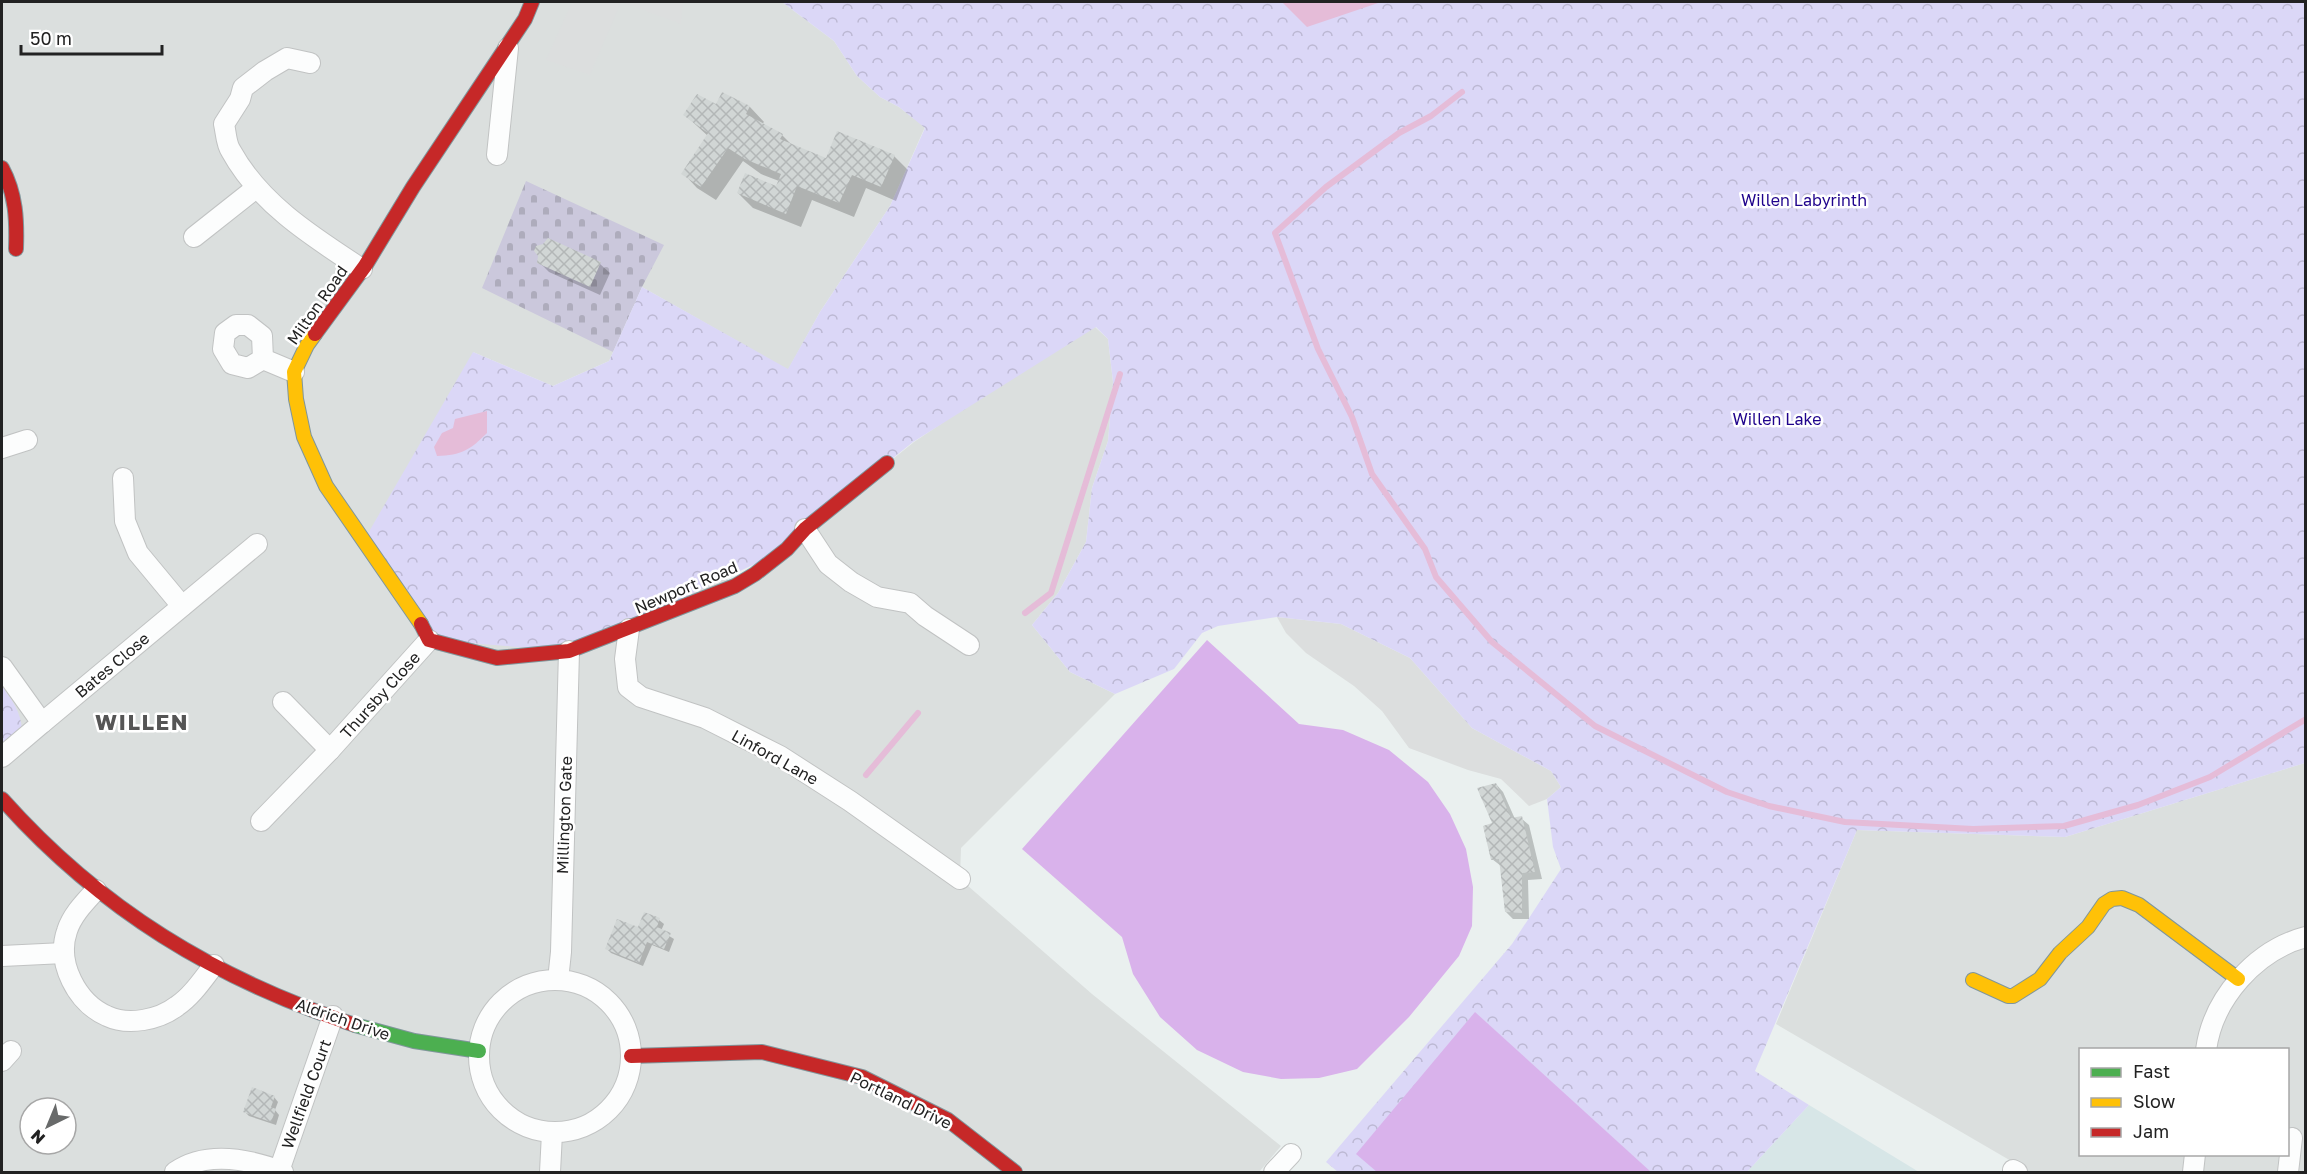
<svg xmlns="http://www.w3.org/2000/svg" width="2307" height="1174" viewBox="0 0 2307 1174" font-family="'Golos Text',sans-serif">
  <defs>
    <pattern id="cemetery-stones" width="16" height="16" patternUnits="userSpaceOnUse" patternTransform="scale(1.5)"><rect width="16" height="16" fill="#cbc8dc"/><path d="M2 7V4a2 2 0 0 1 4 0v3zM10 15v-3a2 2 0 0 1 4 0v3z" fill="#aeacbc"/></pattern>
    <pattern id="park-crowns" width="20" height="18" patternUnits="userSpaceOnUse" patternTransform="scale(1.5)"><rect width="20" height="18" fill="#dbd7f7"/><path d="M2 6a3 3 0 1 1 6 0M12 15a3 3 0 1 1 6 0" fill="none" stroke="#bcb8d3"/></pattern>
    <pattern id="building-cross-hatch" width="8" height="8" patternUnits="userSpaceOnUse" patternTransform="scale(1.5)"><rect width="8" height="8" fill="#d1d6d5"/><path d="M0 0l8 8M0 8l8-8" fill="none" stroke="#b3b7b7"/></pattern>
  </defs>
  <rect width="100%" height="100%" fill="#eaf0ef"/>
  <g fill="#dbdfde" fill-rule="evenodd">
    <path d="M 2,2 L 782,2 L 834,41 L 857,76 L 880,97 L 899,107 L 925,127 L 890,206 L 820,312 L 788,370 L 642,287 L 609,361 L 553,386 L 473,352 L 735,586 L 914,442 L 997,386 L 1095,327 L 1108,339 L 1113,382 L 1108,441 L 1092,488 L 1086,542 L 1058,593 L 1032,625 L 1070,672 L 1115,694 L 961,848 L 960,879 L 1092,994 L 1281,1146 L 1259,1172 L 2,1172 ZM 30,1108 L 66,1108 L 66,1144 L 30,1144 Z"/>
    <path d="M 2305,763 L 2305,1172 L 2030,1172 L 1776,1024 L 1857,830 L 2065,837 ZM 2080,1050 L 2288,1050 L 2288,1154 L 2080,1154 Z"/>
  </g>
  <path fill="#d7e6e7" d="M 1809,1105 L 1919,1172 L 1747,1172 Z"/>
  <g fill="#dcdede">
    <path d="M 572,2 L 683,2 L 681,24 L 621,2 L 590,75 L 546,60 Z"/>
    <path d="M 1277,617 L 1341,624 L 1410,658 L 1472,728 L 1551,771 L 1561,787 L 1547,799 L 1529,806 L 1501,779 L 1468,770 L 1409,748 L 1382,711 L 1354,686 L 1306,653 L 1286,633 Z"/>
  </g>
  <path fill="url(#cemetery-stones)" d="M 526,181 L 664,245 L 642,287 L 613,352 L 482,288 Z"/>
  <g fill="url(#park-crowns)">
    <path d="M 782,2 L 2305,2 L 2305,763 L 2065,837 L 1857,830 L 1755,1071 L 1809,1105 L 1747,1172 L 1338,1172 L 1326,1162 L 1512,944 L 1561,869 L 1553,847 L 1547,799 L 1561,787 L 1551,771 L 1472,728 L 1410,658 L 1341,624 L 1277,617 L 1218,626 L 1202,633 L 1174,669 L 1115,694 L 1070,672 L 1032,625 L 1058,593 L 1086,542 L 1092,488 L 1108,441 L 1113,382 L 1108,339 L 1096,327 L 913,442 L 805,529 L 787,549 L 569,651 L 429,640 L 363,542 L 473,352 L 553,386 L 609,361 L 642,287 L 788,369 L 820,312 L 890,206 L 925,128 L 899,107 L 880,97 L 857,76 L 834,41 Z"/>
    <path d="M 2,686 C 12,700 21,712 22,730 L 2,748 Z"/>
  </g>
  <g fill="#d9b2eb">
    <path d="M 1207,640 L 1299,724 L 1343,730 L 1389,750 L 1428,782 L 1450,814 L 1466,849 L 1473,887 L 1472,926 L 1459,956 L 1409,1017 L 1357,1069 L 1319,1078 L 1281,1079 L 1243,1072 L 1197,1050 L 1160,1017 L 1133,974 L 1122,937 L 1022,849 Z"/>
    <path d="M 1475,1012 L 1651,1172 L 1377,1172 L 1356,1154 Z"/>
  </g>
  <g fill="#e5bcd8">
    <path d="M 1282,2 L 1381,2 L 1307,27 Z"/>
    <path d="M 487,411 L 487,433 C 470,450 462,455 437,456 L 434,447 L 442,433 L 453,428 L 455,419 Z"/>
  </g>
  <g fill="#0003">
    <path d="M 723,94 L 750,107 L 764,122 L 762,124 L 782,135 L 792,145 L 827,160 L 894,156 L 908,170 L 896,201 L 866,188 L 854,217 L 812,200 L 801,227 L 753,208 L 738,193 L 776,188 L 779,181 L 761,174 L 743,161 L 716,200 L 697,188 L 683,173 L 708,136 L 685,115 L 716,106 Z"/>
    <path d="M 539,262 L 600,264 L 610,273 L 600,295 L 549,272 Z"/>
    <path d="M 1496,784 L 1503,792 L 1515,819 L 1521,818 L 1529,825 L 1542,879 L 1528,880 L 1529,919 L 1513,919 L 1506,912 L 1501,866 L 1492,859 Z"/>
    <path d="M 659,920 L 664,924 L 661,931 L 674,939 L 669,952 L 652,945 L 643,966 L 611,953 L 607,949 Z"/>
    <path d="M 274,1097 L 278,1102 L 275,1110 L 279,1115 L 276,1125 L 249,1116 L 244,1111 Z"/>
  </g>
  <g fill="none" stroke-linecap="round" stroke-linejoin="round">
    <g stroke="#e5bcd8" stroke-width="6">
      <path d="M 1462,92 L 1431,116 L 1399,133 L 1326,187 L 1275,233 L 1318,349 L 1352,417 L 1372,474 L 1425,549 L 1436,577 L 1492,642 L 1595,726 L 1727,792 L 1769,806 L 1845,822 L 1973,829 L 2064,826 L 2138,805 L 2210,777 L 2306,719"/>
      <path d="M 1025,613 L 1051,593 L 1120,374"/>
      <path d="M 866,775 L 918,713"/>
    </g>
  </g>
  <g fill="url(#building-cross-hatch)">
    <path d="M 722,92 L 750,106 L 746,114 L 783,134 L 780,139 L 826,158 L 837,131 L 895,155 L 881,187 L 852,175 L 839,203 L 797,186 L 786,214 L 737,193 L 745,173 L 776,186 L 781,174 L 745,159 L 728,148 L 701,187 L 681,174 L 708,133 L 683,115 L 697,94 L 716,104 Z"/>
    <path d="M 548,238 L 601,262 L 590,287 L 537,263 L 538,256 L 534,251 L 536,246 L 543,244 Z"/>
    <path d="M 1496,783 L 1511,818 L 1522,816 L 1535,872 L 1522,873 L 1522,913 L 1505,912 L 1499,859 L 1491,860 L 1483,826 L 1492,823 L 1477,788 Z"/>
    <path d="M 644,912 L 660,918 L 657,927 L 671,933 L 664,949 L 647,942 L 639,963 L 605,949 L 617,919 L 638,927 Z"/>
    <path d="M 252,1087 L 275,1096 L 271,1107 L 276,1109 L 271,1122 L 243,1112 Z"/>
  </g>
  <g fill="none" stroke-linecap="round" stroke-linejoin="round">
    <defs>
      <g id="street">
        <path d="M 310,63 L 287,58 L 265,71 L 243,88 L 240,99 L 224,124 C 226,132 226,144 231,151 C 260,204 313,237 362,269"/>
        <path d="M 497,155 L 508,48"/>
        <path d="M 194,237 L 256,188"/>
        <path d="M 263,359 L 262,336 L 248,325 L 236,325 L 225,333 L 223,349 L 232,364 L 248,368 L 263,359 L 294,372"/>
        <path d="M 2,448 L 27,440"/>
        <path d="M 123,478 L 125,521 L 138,553 L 182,606"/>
        <path d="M 805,529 L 828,564 L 851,582 L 877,597 L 910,603 L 925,616 L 969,645"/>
        <path d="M 629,629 L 625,659 L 628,687 L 641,697 L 705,718 L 780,756 L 850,801 L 960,879"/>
        <path d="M 2,667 L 42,723 L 2,757"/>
        <path d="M 283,702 L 330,750"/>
        <path d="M 42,723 L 257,544"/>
        <path d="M 261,821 L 330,750 L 429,640"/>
        <path d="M 96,890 C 85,902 72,915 67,931 C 56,963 77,1003 107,1016 C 128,1026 159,1020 177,1006 C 192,996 203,979 214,965"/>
        <path d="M 2,956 L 64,953"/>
        <path d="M 558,980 L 561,952 L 569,651"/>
        <circle cx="555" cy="1056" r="76"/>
        <path d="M 2206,1050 C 2213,998 2256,950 2306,937"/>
        <path d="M 2,1061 L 11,1051"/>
        <path d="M 2013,1170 L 2017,1172"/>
        <path d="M 279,1171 L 333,1016"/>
        <path d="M 175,1172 C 207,1150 249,1159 283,1172"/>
        <path d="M 550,1172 L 552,1133"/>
        <path d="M 1274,1172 L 1291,1154"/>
        <path d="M 2193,1172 L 2195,1154"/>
        <path d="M 2288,1172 L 2292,1138"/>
      </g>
      <path id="fast" d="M 355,1025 L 414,1041 L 479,1051"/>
      <g id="slow">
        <path d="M 315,334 L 307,345 L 294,372 L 296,399 L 304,437 L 326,486 L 421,624"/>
        <path d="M 1973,980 L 2008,996 L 2013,996 L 2040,979 L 2060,953 L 2088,927 L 2104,904 L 2112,899 L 2122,898 L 2139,905 L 2238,979"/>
      </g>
      <g id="jam">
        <path d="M 2,168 C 16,194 17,220 16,249"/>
        <path d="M 315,334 L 365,266 L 413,187 L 525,19 L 532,2"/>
        <path d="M 421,624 L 429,640 L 497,658 L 569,651 L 735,586 L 755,574 L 787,549 L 805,529 L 887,463"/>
        <path d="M 2,799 C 100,909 215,979 355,1025"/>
        <path d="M 631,1056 L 762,1052 L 862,1077 L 948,1120 L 1015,1172"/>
      </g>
    </defs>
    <use href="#street" stroke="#c1c3c3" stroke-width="22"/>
    <use href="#fast" stroke="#80969b" stroke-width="16"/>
    <use href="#slow" stroke="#80969b" stroke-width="16"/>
    <use href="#jam" stroke="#80969b" stroke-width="16"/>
    <use href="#street" stroke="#fcfdfd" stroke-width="20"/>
    <use href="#fast" stroke="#4caf50" stroke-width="14"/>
    <use href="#slow" stroke="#ffc107" stroke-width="14"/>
    <use href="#jam" stroke="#c62828" stroke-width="14"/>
  </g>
  <g text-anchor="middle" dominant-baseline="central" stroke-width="5" stroke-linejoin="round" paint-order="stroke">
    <g font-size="16" fill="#1f038c" stroke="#fff">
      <text x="1804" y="200">Willen Labyrinth</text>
      <text x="1777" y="419">Willen Lake</text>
    </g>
    <g font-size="16" fill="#222" stroke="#fff">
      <text transform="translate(317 305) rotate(-55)">Milton Road</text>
      <text transform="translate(686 587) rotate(-23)">Newport Road</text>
      <text transform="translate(112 665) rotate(-40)">Bates Close</text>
      <text transform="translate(380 695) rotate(-48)">Thursby Close</text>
      <text transform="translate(775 757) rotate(29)">Linford Lane</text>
      <text transform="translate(564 815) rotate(-88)">Millington Gate</text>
      <text transform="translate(343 1019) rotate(19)">Aldrich Drive</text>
      <text transform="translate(306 1094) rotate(-70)">Wellfield Court</text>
      <text transform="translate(901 1100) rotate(26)">Portland Drive</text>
    </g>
    <g font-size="22" font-weight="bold" letter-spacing="1.5" fill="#555" stroke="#fff">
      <text x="142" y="721">WILLEN</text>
    </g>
  </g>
  <rect width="2307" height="1174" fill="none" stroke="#222222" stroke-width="6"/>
  <rect x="2079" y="1048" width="210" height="108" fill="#ffffff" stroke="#a7a7a7" stroke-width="1.5"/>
  <rect x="2091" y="1068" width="30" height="9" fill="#4caf50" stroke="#a7a7a7" stroke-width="1.5"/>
  <text x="2133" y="1078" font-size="18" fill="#222222">Fast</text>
  <rect x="2091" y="1098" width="30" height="9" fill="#ffc107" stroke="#a7a7a7" stroke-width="1.5"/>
  <text x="2133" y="1108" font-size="18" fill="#222222">Slow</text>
  <rect x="2091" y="1128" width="30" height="9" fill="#c62828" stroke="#a7a7a7" stroke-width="1.5"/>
  <text x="2133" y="1138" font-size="18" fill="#222222">Jam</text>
  <g transform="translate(48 1126) rotate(223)"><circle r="28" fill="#ffffff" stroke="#a7a7a7" stroke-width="1.5"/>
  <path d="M0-4.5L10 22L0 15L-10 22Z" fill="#686a6a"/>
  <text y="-9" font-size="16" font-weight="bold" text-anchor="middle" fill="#222222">N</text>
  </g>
  <path d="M21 45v9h141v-9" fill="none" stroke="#222222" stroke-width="3"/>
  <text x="30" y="45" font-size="18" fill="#222222" stroke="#ffffff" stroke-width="4.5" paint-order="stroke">50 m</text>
</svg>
